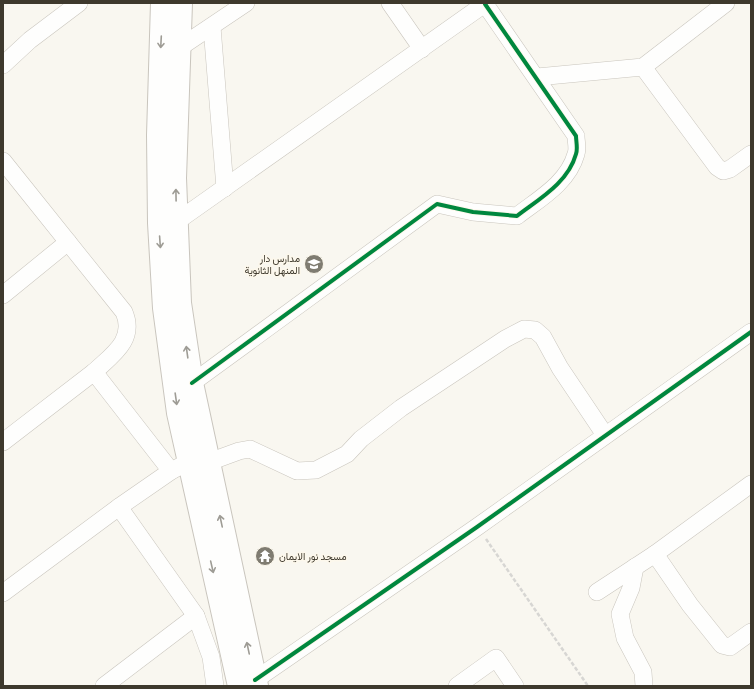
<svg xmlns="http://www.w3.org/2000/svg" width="754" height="689" viewBox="0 0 754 689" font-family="'IBM Plex Serif',Vazirmatn,serif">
  <rect width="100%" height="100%" fill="#f9f7f0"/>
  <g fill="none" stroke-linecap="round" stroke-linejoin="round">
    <defs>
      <g id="street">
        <path d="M 390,3 L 422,49"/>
        <path d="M 212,27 L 225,188"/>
        <path d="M 179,48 L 246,3"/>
        <path d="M 3,65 L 30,40 L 79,3"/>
        <path d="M 643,67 L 717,167 L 723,171 L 730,169 L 751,154"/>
        <path d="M 537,77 L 643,67 L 726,3"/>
        <path d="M 3,161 L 124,312 C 136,340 112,355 94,372"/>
        <path d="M 176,222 L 486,3"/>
        <path d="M 3,295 L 68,242"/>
        <path d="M 192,383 L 437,204 L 473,212 L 517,216 C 539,199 568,183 576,154 C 578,149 576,141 576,136 L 485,4"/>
        <path d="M 3,442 L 94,372 L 171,471"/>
        <path d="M 209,462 L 239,451 L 250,449 L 297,471 L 316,470 L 347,454 L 361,439 L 401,408 L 505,339 L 524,329 L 535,330 L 543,337 L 560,368 L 605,435"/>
        <path d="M 119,507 L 196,616 L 211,657 L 215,686"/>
        <path d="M 655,554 L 690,605 L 722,645 L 730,647 L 751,632"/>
        <path d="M 635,567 L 631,588 L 620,614 L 625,638 L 643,672 L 644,686"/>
        <path d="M 597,592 L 655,554 L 751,484"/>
        <path d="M 3,593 L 119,507 L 171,471 L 200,456"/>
        <path d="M 255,680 L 477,527 L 751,332"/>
        <path d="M 104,686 L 196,616"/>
        <path d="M 457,686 L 496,658 L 515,686"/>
      </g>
      <g id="secondary">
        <path d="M 162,3 L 158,135 L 159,223 L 164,308 L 178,413 L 239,686"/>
        <path d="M 181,3 L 175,178 L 180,303 L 192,383 L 257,686"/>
      </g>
    </defs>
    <use href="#street" stroke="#c9c5bd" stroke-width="18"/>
    <use href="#secondary" stroke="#c9c5bd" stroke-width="24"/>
    <path stroke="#d7d6d3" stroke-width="2.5" stroke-dasharray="4 2" stroke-linecap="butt" d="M 486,539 L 588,686"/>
    <use href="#street" stroke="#fefefd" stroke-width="17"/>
    <use href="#secondary" stroke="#fefefd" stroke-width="22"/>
    <defs>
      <g id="cycleway">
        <path d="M 192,383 L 437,204 L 473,212 L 517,216 C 539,199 568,183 576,154 C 578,149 576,141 576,136 L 485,4"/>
        <path d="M 255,680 L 477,527 L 751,332"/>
      </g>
    </defs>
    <use href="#cycleway" stroke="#fdf8ec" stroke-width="6"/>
    <use href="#cycleway" stroke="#00873e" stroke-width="4"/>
  </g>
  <defs><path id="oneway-shaft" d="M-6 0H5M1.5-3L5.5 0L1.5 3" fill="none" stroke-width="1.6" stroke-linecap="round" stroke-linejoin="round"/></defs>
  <g stroke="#9e9c95">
    <use href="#oneway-shaft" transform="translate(161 42) rotate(93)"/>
    <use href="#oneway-shaft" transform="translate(176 195) rotate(-91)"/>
    <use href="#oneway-shaft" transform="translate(160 242) rotate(86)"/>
    <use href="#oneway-shaft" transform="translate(187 352) rotate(-98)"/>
    <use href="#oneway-shaft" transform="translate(176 399) rotate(82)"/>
    <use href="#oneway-shaft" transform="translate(221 521) rotate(-102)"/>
    <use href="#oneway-shaft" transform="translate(212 567) rotate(77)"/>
    <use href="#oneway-shaft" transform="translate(248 648) rotate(-102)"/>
  </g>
  <defs>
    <symbol id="school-disc" viewBox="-11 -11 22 22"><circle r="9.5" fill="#7f7c71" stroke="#fdf8ec"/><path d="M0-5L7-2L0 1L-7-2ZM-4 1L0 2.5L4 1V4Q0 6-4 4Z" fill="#fff"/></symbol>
    <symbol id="temple-disc" viewBox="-11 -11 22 22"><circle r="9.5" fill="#7f7c71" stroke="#fdf8ec"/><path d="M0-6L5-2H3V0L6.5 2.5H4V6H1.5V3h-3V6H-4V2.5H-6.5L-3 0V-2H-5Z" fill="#fff"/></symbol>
  </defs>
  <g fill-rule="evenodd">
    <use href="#school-disc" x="303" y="253" width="22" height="22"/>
    <use href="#temple-disc" x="254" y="545" width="22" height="22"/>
  </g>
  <g text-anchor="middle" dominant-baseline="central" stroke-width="3" stroke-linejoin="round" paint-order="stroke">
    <g font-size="10" fill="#3e392d" stroke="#fdf8ec" text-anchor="end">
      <text x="300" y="258">مدارس دار<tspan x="300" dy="12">المنهل الثانوية</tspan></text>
      <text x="279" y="556" text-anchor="start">مسجد نور الايمان</text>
    </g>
  </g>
  <rect width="754" height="689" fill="none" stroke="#3e392d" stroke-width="8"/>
</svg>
